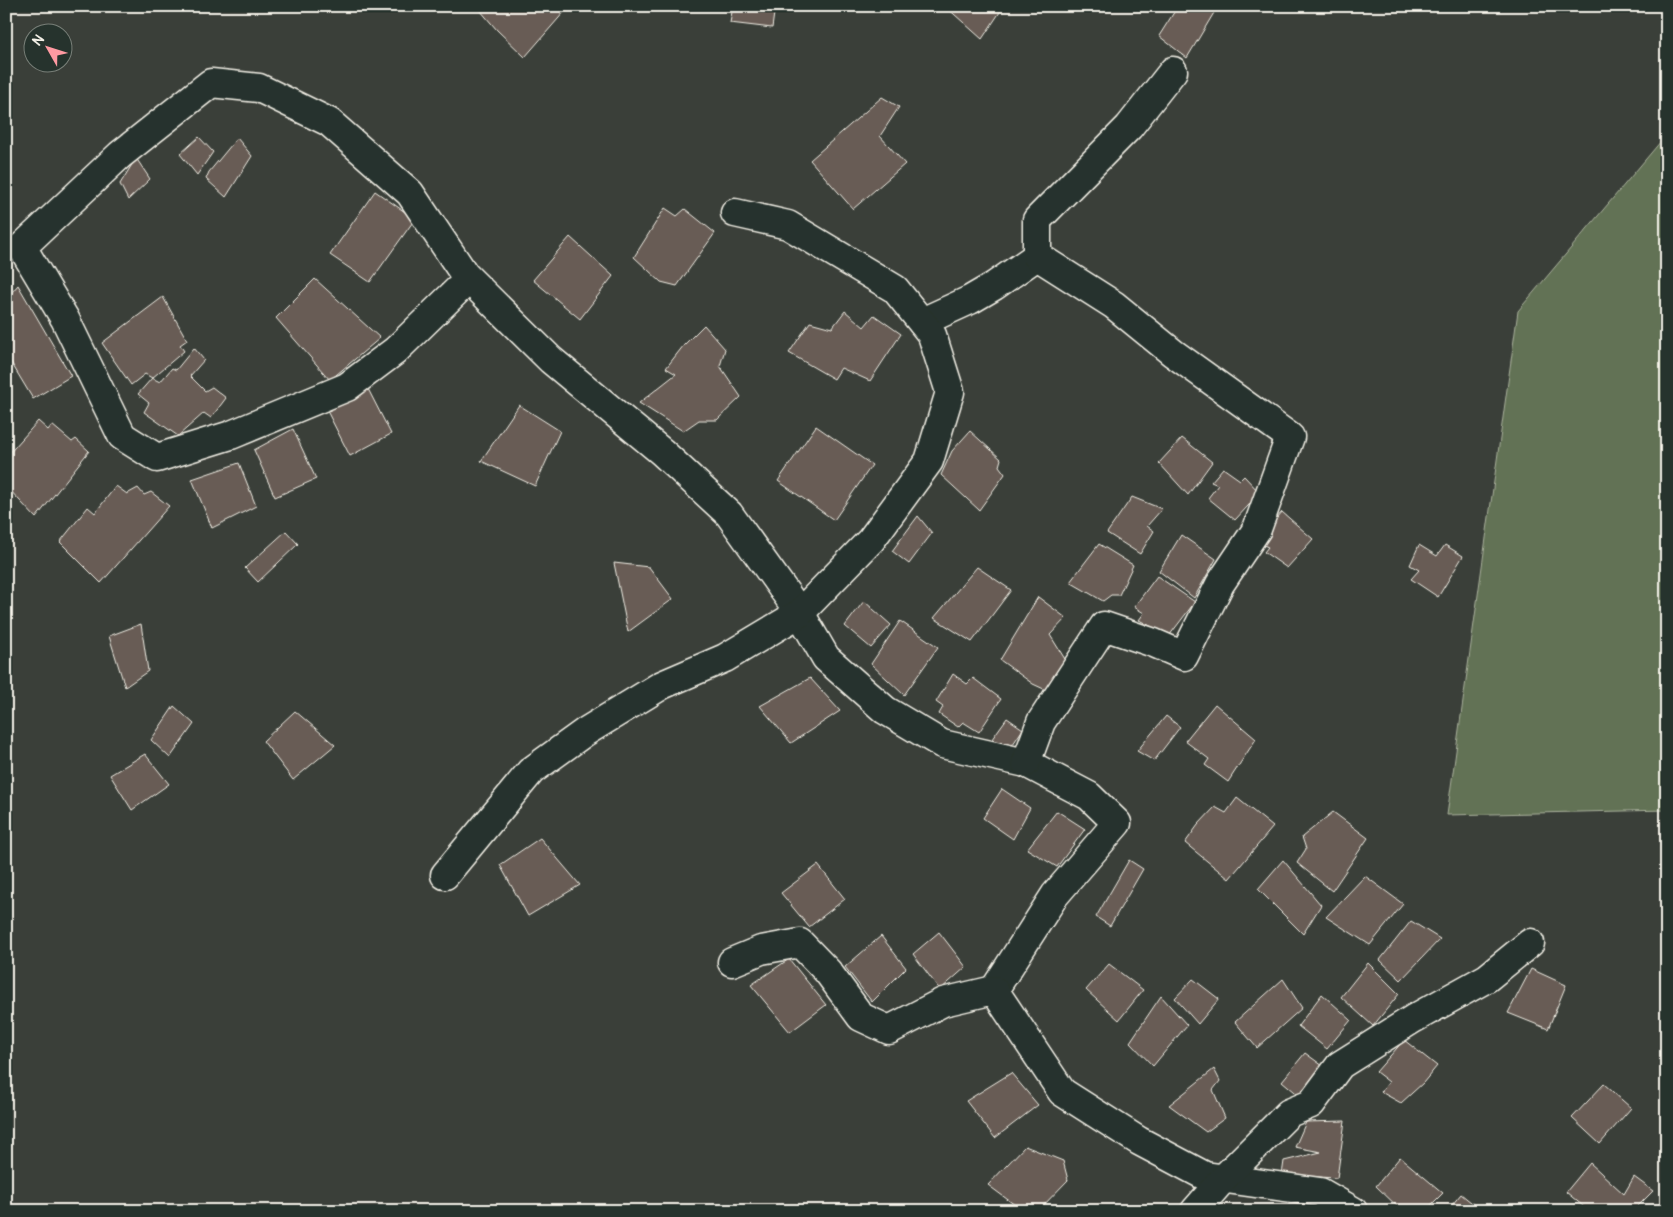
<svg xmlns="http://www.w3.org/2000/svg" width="1673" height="1217" viewBox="0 0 1673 1217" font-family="Pangolin,sans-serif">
  <rect width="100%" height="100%" fill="#3a3f39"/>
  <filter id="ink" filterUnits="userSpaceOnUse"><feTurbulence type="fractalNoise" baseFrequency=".02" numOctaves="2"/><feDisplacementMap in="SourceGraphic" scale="10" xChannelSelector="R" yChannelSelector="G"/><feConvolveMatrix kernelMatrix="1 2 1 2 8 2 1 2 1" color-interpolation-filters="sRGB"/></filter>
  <g filter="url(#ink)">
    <path fill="#627254" stroke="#abb29e" d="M 1667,134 L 1667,810 L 1447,815 L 1518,311 Z"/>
    <g fill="#675c54" stroke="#f4f1e8">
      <path d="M 483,6 L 559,6 L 565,11 L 525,57 L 497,30 L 480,10 Z"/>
      <path d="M 733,6 L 775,6 L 772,28 L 730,23 Z"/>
      <path d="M 945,6 L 1004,6 L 982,39 Z"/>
      <path d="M 1178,6 L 1218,6 L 1187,58 L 1159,36 Z"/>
      <path d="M 882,97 L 899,107 L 880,136 L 905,164 L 853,209 L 810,160 Z"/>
      <path d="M 199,137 L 213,152 L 197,175 L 180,154 Z"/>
      <path d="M 237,138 L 252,156 L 226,197 L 206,179 L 209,172 Z"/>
      <path d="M 136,158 L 150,179 L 128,200 L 120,184 Z"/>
      <path d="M 375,191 L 415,219 L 370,282 L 330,255 Z"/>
      <path d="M 665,208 L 677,216 L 685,209 L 715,233 L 677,286 L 661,282 L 634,257 Z"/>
      <path d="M 570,237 L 613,276 L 580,319 L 533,280 Z"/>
      <path d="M 315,279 L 380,338 L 330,380 L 276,318 Z"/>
      <path d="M 18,285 L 71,376 L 33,399 L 6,354 L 6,299 Z"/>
      <path d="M 163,297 L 187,340 L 180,345 L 184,351 L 152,378 L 145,374 L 131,385 L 102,343 Z"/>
      <path d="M 845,311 L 864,327 L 874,315 L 901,334 L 870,381 L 841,368 L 834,379 L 789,353 L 810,322 L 832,328 Z"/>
      <path d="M 704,325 L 725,349 L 720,366 L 741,397 L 717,420 L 699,420 L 683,431 L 639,403 L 676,374 L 666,368 L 684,345 Z"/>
      <path d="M 194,348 L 204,360 L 190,376 L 205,391 L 212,387 L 226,398 L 211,418 L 204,413 L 178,436 L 144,412 L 149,403 L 138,394 L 152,378 L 160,382 L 172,368 L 176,370 Z"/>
      <path d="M 366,385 L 391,434 L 350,456 L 325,407 Z"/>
      <path d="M 519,405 L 560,431 L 535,486 L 481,461 Z"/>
      <path d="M 38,421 L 48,430 L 52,425 L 72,442 L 76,439 L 89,451 L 36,518 L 6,486 L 6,457 Z"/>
      <path d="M 816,426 L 872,465 L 834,520 L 778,481 Z"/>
      <path d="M 293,429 L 316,479 L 275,497 L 254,450 Z"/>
      <path d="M 970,431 L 1001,459 L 999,466 L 1005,474 L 979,510 L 941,475 L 952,451 Z"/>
      <path d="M 1182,438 L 1212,462 L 1188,495 L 1159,463 Z"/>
      <path d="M 239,463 L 256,506 L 212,528 L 192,479 Z"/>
      <path d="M 1223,468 L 1240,480 L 1244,476 L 1260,493 L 1235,520 L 1208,498 L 1218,485 L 1211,482 Z"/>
      <path d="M 116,486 L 127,494 L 138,488 L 144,495 L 151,492 L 169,506 L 101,583 L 60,542 L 88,507 L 95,513 Z"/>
      <path d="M 1132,497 L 1162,509 L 1147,526 L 1154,531 L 1140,554 L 1107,533 Z"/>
      <path d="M 1282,512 L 1313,539 L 1287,568 L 1264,552 L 1268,547 L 1257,542 Z"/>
      <path d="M 918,516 L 932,533 L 909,564 L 892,551 Z"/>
      <path d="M 286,531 L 298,544 L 258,582 L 245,568 Z"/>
      <path d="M 1181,535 L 1216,559 L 1194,598 L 1159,571 Z"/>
      <path d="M 1099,544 L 1133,565 L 1119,595 L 1111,595 L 1103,601 L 1070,582 Z"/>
      <path d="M 1419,545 L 1437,556 L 1445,545 L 1463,556 L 1438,597 L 1411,579 L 1419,570 L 1410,565 Z"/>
      <path d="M 614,563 L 649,567 L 673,599 L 628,632 Z"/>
      <path d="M 977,567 L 1011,590 L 972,642 L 934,618 Z"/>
      <path d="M 1157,576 L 1195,602 L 1169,636 L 1139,620 L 1144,613 L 1134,607 Z"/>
      <path d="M 1038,597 L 1066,618 L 1050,635 L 1068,664 L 1046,690 L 1033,684 L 1000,660 Z"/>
      <path d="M 864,601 L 891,625 L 871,648 L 845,626 Z"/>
      <path d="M 900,621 L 938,647 L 904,695 L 871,664 Z"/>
      <path d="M 141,624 L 148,671 L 125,687 L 109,636 Z"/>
      <path d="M 953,674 L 967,684 L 973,678 L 1001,699 L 979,732 L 963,722 L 958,727 L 939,714 L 943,707 L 936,702 Z"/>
      <path d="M 810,678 L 840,711 L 791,743 L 760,706 Z"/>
      <path d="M 1215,704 L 1256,739 L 1228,782 L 1205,765 L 1209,759 L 1185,741 Z"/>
      <path d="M 174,706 L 194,724 L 170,758 L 151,740 Z"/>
      <path d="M 295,711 L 335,745 L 293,780 L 263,741 Z"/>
      <path d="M 1166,716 L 1180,727 L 1154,761 L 1137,751 Z"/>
      <path d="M 1007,718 L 1023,729 L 1009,750 L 989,743 Z"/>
      <path d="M 145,754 L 169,784 L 132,810 L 110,775 Z"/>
      <path d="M 1002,789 L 1030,808 L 1013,839 L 983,818 Z"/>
      <path d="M 1237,798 L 1273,827 L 1229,879 L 1185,843 L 1198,825 L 1215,807 L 1226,813 Z"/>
      <path d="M 1057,811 L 1085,829 L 1057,867 L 1027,849 Z"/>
      <path d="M 1333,812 L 1368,838 L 1332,891 L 1297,863 L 1306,849 L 1302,837 Z"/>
      <path d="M 540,838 L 580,885 L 528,916 L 500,865 Z"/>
      <path d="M 1129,860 L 1143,869 L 1110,926 L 1096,917 Z"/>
      <path d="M 1283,860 L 1321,905 L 1303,934 L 1258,889 Z"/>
      <path d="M 818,865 L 845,899 L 809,927 L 781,893 Z"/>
      <path d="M 1365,876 L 1403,904 L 1370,945 L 1326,917 Z"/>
      <path d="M 1411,921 L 1440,939 L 1401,980 L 1380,960 Z"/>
      <path d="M 939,932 L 966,967 L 940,990 L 913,954 Z"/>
      <path d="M 881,936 L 906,968 L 872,1002 L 845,967 Z"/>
      <path d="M 789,959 L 826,1005 L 790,1032 L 751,985 Z"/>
      <path d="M 1368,963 L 1399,994 L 1373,1026 L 1341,997 Z"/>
      <path d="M 1109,964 L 1143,990 L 1119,1020 L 1086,990 Z"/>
      <path d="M 1531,969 L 1566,985 L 1548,1029 L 1508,1013 Z"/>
      <path d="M 1193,979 L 1219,999 L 1198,1024 L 1175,998 Z"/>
      <path d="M 1283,979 L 1302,1008 L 1257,1048 L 1235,1022 Z"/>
      <path d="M 1322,994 L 1351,1020 L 1327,1049 L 1298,1026 Z"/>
      <path d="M 1161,996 L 1187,1025 L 1153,1066 L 1130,1042 Z"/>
      <path d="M 1404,1040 L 1437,1066 L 1423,1083 L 1401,1103 L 1381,1092 L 1389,1082 L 1376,1072 Z"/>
      <path d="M 1305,1053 L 1323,1066 L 1301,1097 L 1282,1081 Z"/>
      <path d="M 1214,1069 L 1220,1081 L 1213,1090 L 1225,1118 L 1206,1132 L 1169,1105 Z"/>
      <path d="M 1011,1073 L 1038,1105 L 995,1138 L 966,1101 Z"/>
      <path d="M 1604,1084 L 1631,1108 L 1600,1144 L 1572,1118 Z"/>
      <path d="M 1345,1121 L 1337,1178 L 1282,1175 L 1284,1161 L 1321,1152 L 1295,1147 L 1306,1122 Z"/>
      <path d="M 1025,1146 L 1063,1161 L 1068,1180 L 1038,1211 L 1023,1211 L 988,1185 Z"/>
      <path d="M 1400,1157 L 1443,1193 L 1425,1211 L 1402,1211 L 1376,1186 Z"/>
      <path d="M 1590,1163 L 1624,1194 L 1634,1177 L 1653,1191 L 1633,1211 L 1589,1211 L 1566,1192 Z"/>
      <path d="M 1461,1194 L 1482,1211 L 1447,1211 Z"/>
    </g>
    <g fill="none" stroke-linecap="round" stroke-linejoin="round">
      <defs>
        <g id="minor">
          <path d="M 469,279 L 395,351 L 347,387 L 231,435 L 157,458 L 122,436 L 65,319 L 22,247 L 120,155 L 211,83 L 259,88 L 329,122 L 410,193 L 465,275 L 469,279 L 551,360 L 662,452 L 729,514 L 800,613 L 826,658 L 885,710 L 942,744 L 1026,763 L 1089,796 L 1117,823 L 1055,895 L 994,990"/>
          <path d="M 922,322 L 970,300 L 994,286 L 1037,256"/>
          <path d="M 1026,763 L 1041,722 L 1104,626 L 1154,643 L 1184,656 L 1220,584 L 1257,529 L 1290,437 L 1173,353 L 1114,305 L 1037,256 L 1037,220 L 1129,127 L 1173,71"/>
          <path d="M 445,875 L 531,771 L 585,732 L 662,685 L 725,658 L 800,613 L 871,540 L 929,461 L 950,392 L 932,335 L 895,289 L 788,225 L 735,213"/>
          <path d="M 732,962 L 761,950 L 800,943 L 828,972 L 861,1017 L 889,1030 L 943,1002 L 994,990 L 1062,1092 L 1139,1141 L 1205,1176 L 1320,1192 L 1353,1211"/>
          <path d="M 1195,1211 L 1223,1179 L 1289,1113 L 1311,1104 L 1340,1065 L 1413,1019 L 1487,978 L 1530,943"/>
        </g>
      </defs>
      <use href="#minor" stroke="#f4f1e8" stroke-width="31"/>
      <use href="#minor" stroke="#26332d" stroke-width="28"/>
    </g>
  </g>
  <rect width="1673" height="1217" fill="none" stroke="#26332d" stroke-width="25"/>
  <rect x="12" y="12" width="1648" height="1192" fill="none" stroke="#f4f1e8" stroke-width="2" filter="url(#ink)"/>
  <g transform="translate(48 48) rotate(309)"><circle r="24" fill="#26332d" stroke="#787f78"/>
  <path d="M0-4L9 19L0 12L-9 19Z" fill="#ff9aa2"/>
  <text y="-8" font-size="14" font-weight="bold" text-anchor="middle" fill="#f4f1e8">N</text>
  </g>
</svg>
